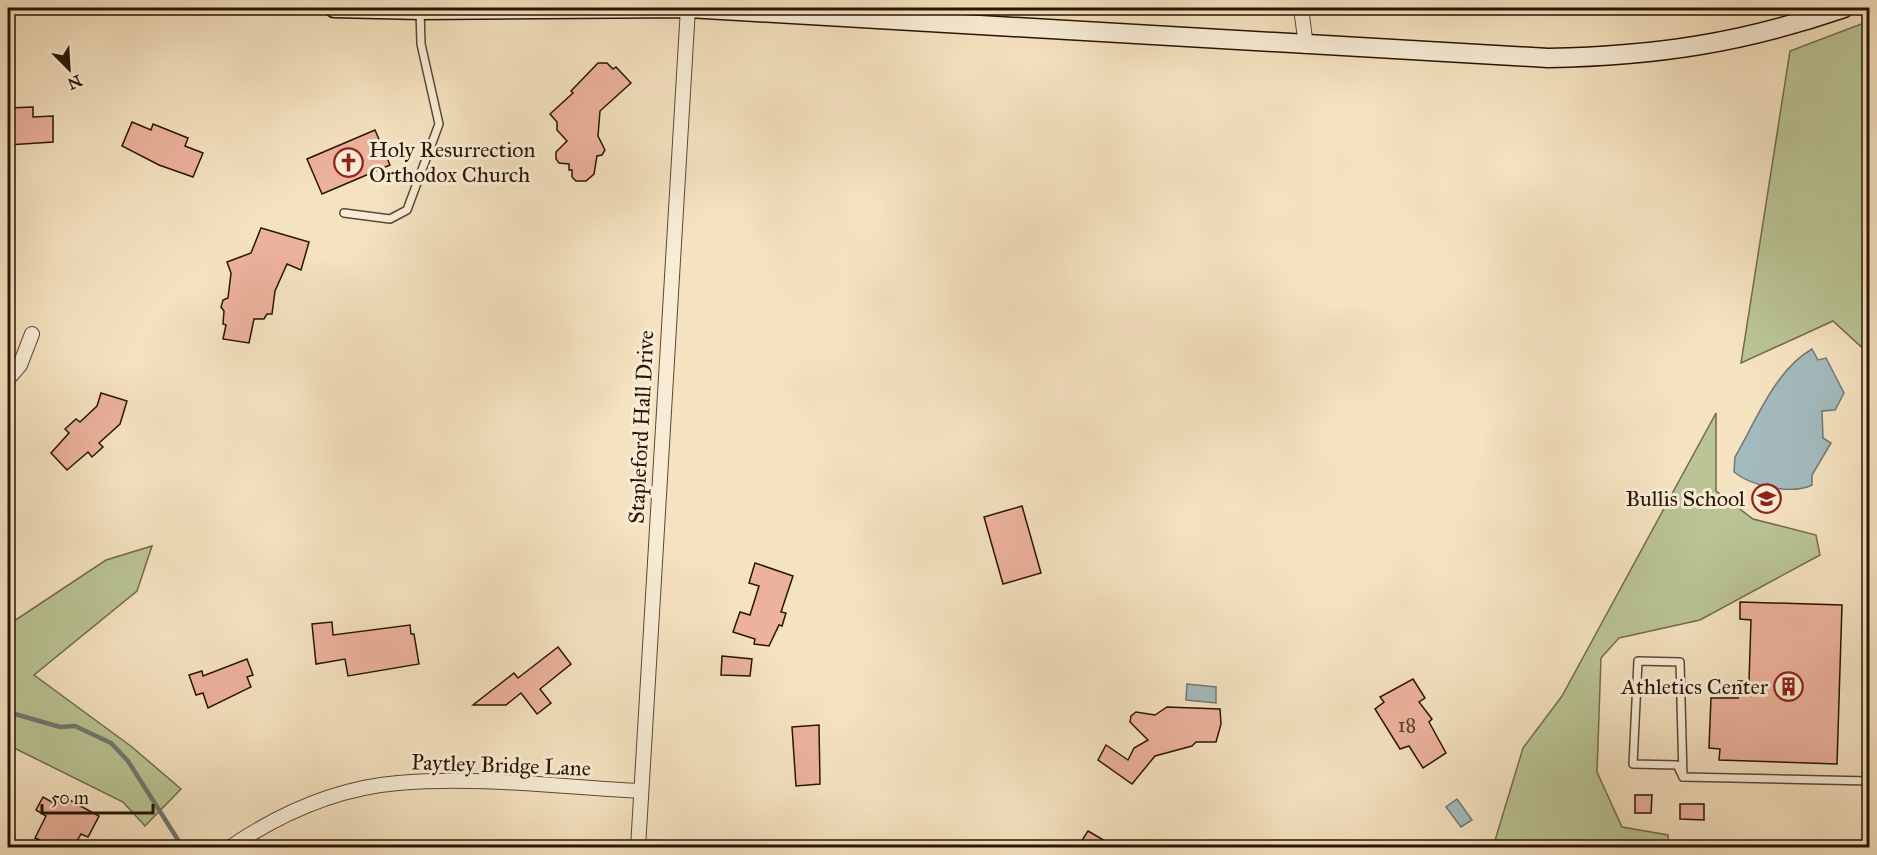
<svg xmlns="http://www.w3.org/2000/svg" width="1877" height="855" viewBox="0 0 1877 855" font-family="'IM FELL Great Primer',serif">
  <rect width="100%" height="100%" fill="#f5e2c0"/>
  <filter id="stains"><feTurbulence type="fractalNoise" baseFrequency=".00333" numOctaves="4"/><feColorMatrix values="0 0 0 0 .2 0 0 0 0 .09 0 0 0 0 .02 0 0 0 .5 -.17"/></filter>
  <radialGradient id="worn" r=".72"><stop offset=".6" stop-color="#630" stop-opacity="0"/><stop offset="1" stop-color="#630" stop-opacity=".3"/></radialGradient>
  <g fill="#bac494" stroke="#716c4b" stroke-width="1.5">
    <path d="M 1869,21 L 1869,354 L 1833,321 L 1741,363 L 1790,51 Z"/>
    <path d="M 1716,413 L 1716,491 L 1753,519 L 1816,535 L 1820,555 L 1700,620 L 1619,638 L 1601,658 L 1597,772 L 1622,827 L 1668,835 L 1669,847 L 1493,847 L 1523,748 L 1562,696 Z"/>
    <path d="M 152,546 L 137,591 L 34,675 L 132,747 L 181,789 L 145,826 L 123,802 L 8,745 L 8,625 L 106,560 Z"/>
  </g>
  <g fill="#a3babe" stroke="#727873" stroke-width="1.5">
    <path d="M 1812,349 L 1818,360 L 1826,358 L 1844,393 L 1835,410 L 1822,411 L 1823,438 L 1831,443 L 1812,475 L 1812,485 C 1792,495 1751,486 1734,472 L 1735,457 C 1756,421 1775,370 1812,349 Z"/>
    <path d="M 1187,684 L 1216,687 L 1216,703 L 1186,700 Z"/>
    <path d="M 1457,799 L 1472,820 L 1461,827 L 1446,807 Z"/>
  </g>
  <g fill="none" stroke-linecap="round" stroke-linejoin="round">
    <path stroke="#727873" stroke-width="4.5" d="M 8,712 L 60,727 L 75,726 L 111,743 L 128,761 L 180,843"/>
  </g>
  <g fill="#edb29d" stroke="#281502" stroke-width="1.5">
    <path d="M 598,63 L 607,63 L 613,69 L 616,67 L 631,83 L 600,111 L 598,136 L 605,150 L 602,155 L 597,156 L 594,174 L 586,181 L 576,181 L 572,177 L 572,170 L 569,170 L 569,164 L 559,163 L 556,159 L 556,152 L 567,141 L 557,130 L 557,122 L 550,114 L 573,93 L 571,91 Z"/>
    <path d="M 33,107 L 33,117 L 53,116 L 53,142 L 8,145 L 8,108 Z"/>
    <path d="M 132,122 L 151,130 L 153,124 L 188,138 L 185,146 L 203,153 L 193,177 L 159,165 L 122,146 Z"/>
    <path d="M 375,130 L 390,165 L 322,194 L 307,159 Z"/>
    <path d="M 261,228 L 309,242 L 301,270 L 287,264 L 275,291 L 272,314 L 267,314 L 264,319 L 254,319 L 249,343 L 223,339 L 226,325 L 223,324 L 224,311 L 221,307 L 223,300 L 228,298 L 231,273 L 227,262 L 251,253 Z"/>
    <path d="M 101,393 L 127,401 L 120,424 L 99,443 L 103,447 L 92,457 L 88,452 L 67,470 L 51,453 L 69,433 L 65,429 L 76,419 L 80,422 L 97,406 Z"/>
    <path d="M 1022,506 L 1041,573 L 1003,584 L 984,517 Z"/>
    <path d="M 755,563 L 793,576 L 781,612 L 786,613 L 782,626 L 779,625 L 769,646 L 754,644 L 755,639 L 733,632 L 740,612 L 750,615 L 759,586 L 749,583 Z"/>
    <path d="M 1740,602 L 1842,605 L 1837,764 L 1719,760 L 1720,749 L 1709,748 L 1711,698 L 1738,698 L 1738,681 L 1749,681 L 1751,620 L 1740,619 Z"/>
    <path d="M 332,622 L 333,635 L 410,625 L 411,634 L 414,634 L 419,664 L 348,676 L 345,659 L 316,664 L 312,624 Z"/>
    <path d="M 558,647 L 571,664 L 540,689 L 551,703 L 537,714 L 521,693 L 506,705 L 473,705 L 514,673 L 518,678 Z"/>
    <path d="M 722,656 L 752,659 L 750,676 L 721,675 Z"/>
    <path d="M 247,659 L 253,675 L 247,677 L 251,687 L 208,708 L 203,693 L 196,695 L 189,675 L 202,671 L 203,676 Z"/>
    <path d="M 1413,679 L 1425,698 L 1419,702 L 1432,719 L 1429,722 L 1446,753 L 1423,768 L 1409,746 L 1400,749 L 1375,709 L 1384,702 L 1380,697 Z"/>
    <path d="M 1167,707 L 1220,709 L 1221,724 L 1216,742 L 1196,742 L 1192,746 L 1155,756 L 1132,784 L 1098,760 L 1106,745 L 1128,760 L 1134,748 L 1148,740 L 1130,722 L 1131,716 L 1136,712 L 1155,715 Z"/>
    <path d="M 819,725 L 820,784 L 796,786 L 792,727 Z"/>
    <path d="M 1635,795 L 1652,795 L 1651,813 L 1635,813 Z"/>
    <path d="M 62,796 L 99,816 L 88,837 L 81,834 L 73,848 L 37,848 L 40,840 L 35,838 L 46,816 L 36,810 L 43,797 L 57,805 Z"/>
    <path d="M 1680,804 L 1704,804 L 1704,820 L 1680,819 Z"/>
    <path d="M 1088,831 L 1117,848 L 1077,848 Z"/>
  </g>
  <g fill="none" stroke-linecap="round" stroke-linejoin="round">
    <defs>
      <g id="service">
        <path d="M 344,213 L 390,219 L 407,210 L 439,124 L 421,44 L 420,10"/>
        <path d="M 1638,661 L 1680,662 L 1683,777 L 1677,765 L 1633,764 Z"/>
        <path d="M 1870,692 L 1870,709"/>
        <path d="M 1683,777 L 1870,781"/>
      </g>
      <g id="minor">
        <path d="M 1301,8 L 1306,46"/>
        <path d="M 8,379 L 20,365 L 32,334"/>
        <path d="M 229,848 C 279,814 337,788 398,783 C 478,776 561,787 641,791"/>
        <path d="M 638,848 L 688,8"/>
      </g>
      <path id="secondary" d="M 334,8 L 420,10 L 688,8 L 1548,58 C 1656,56 1742,43 1844,8"/>
    </defs>
    <use href="#service" stroke="#5b4832" stroke-width="10"/>
    <use href="#minor" stroke="#5b4832" stroke-width="16"/>
    <use href="#secondary" stroke="#281502" stroke-width="21"/>
    <use href="#service" stroke="#f8ecd6" stroke-width="7"/>
    <use href="#minor" stroke="#f8ecd6" stroke-width="14"/>
    <use href="#secondary" stroke="#f8ecd6" stroke-width="18"/>
  </g>
  <defs>
    <symbol id="church-ring" viewBox="-11 -11 22 22"><circle r="9.5" fill="#f8ecd6" stroke="#8f2418" stroke-width="1.5"/><path d="M-1.2-6h2.4v3.5h3.3v2.4h-3.3V6h-2.4V-.1h-3.3v-2.4h3.3Z" fill="#8f2418"/></symbol>
    <symbol id="school-ring" viewBox="-11 -11 22 22"><circle r="9.5" fill="#f8ecd6" stroke="#8f2418" stroke-width="1.5"/><path d="M0-5L7-2L0 1L-7-2ZM-4 1L0 2.5L4 1V4Q0 6-4 4Z" fill="#8f2418"/></symbol>
    <symbol id="building-ring" viewBox="-11 -11 22 22"><circle r="9.5" fill="#f8ecd6" stroke="#8f2418" stroke-width="1.5"/><path d="M-4-6H4V6H1V3H-1V6H-4ZM-2.5-4.3h1.7v1.8h-1.7ZM.8-4.3h1.7v1.8H.8ZM-2.5-1h1.7V.8h-1.7ZM.8-1h1.7V.8H.8Z" fill="#8f2418"/></symbol>
  </defs>
  <g fill-rule="evenodd">
    <use href="#church-ring" x="332" y="146" width="33" height="33"/>
    <use href="#school-ring" x="1750" y="482" width="33" height="33"/>
    <use href="#building-ring" x="1772" y="670" width="33" height="33"/>
  </g>
  <g text-anchor="middle" dominant-baseline="central" stroke-width="6" stroke-linejoin="round" paint-order="stroke">
    <g font-size="20" fill="#593c29">
      <text x="1407" y="725">18</text>
    </g>
    <g font-size="22" fill="#281502" stroke="#f8ecd6" text-anchor="end">
      <text x="369" y="149" text-anchor="start">Holy Resurrection<tspan x="369" dy="25">Orthodox Church</tspan></text>
      <text x="1745" y="498">Bullis School</text>
      <text x="1768" y="686">Athletics Center</text>
    </g>
    <g font-size="22" fill="#281502" stroke="#f8ecd6">
      <text transform="translate(641 427) rotate(-87)">Stapleford Hall Drive</text>
      <text transform="translate(501 765) rotate(2)">Paytley Bridge Lane</text>
    </g>
  </g>
  <rect width="1877" height="855" fill="none" stroke="#f5e2c0" stroke-width="30"/>
  <rect x="9" y="9" width="1859" height="837" fill="none" stroke="#281502" stroke-width="3"/>
  <rect x="15" y="15" width="1847" height="825" fill="none" stroke="#281502" stroke-width="1.5"/>
  <g transform="translate(69 69) rotate(156)" stroke="#f8ecd6" stroke-width="4.5" paint-order="stroke">
  <path d="M0-4.5L10 22L0 15L-10 22Z" fill="#281502"/>
  <text y="-9" font-size="16" font-weight="bold" text-anchor="middle" fill="#281502">N</text>
  </g>
  <path d="M42 804v9h111v-9" fill="none" stroke="#281502" stroke-width="3"/>
  <text x="51" y="804" font-size="18" fill="#281502" stroke="#f8ecd6" stroke-width="4.5" paint-order="stroke">50 m</text>
  <rect width="100%" height="100%" filter="url(#stains)"/>
  <rect width="100%" height="100%" fill="url(#worn)"/>
</svg>
